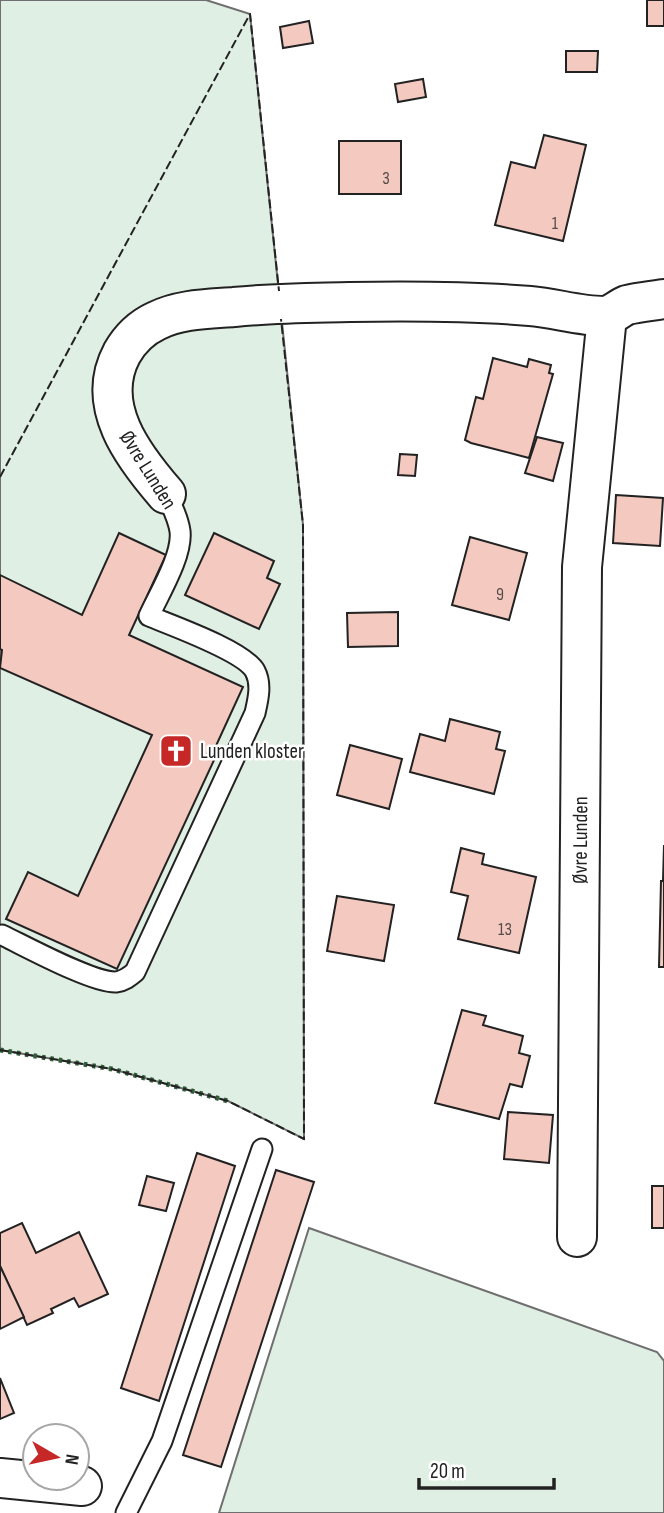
<svg xmlns="http://www.w3.org/2000/svg" width="664" height="1513" viewBox="0 0 664 1513" font-family="'Sofia Sans Condensed',sans-serif">
  <rect width="100%" height="100%" fill="#fff"/>
  <g fill="#e0efe3" stroke="#6f6f6f" stroke-width="2">
    <path d="M 0,0 L 206,0 L 250,14 L 303,525 L 304,1139 L 228,1101 L 112,1069 L 0,1050 Z"/>
    <path d="M 309,1228 L 657,1352 L 664,1361 L 664,1513 L 219,1513 Z"/>
  </g>
  <g fill="#f3c9c0" stroke="#222" stroke-width="2">
    <rect x="647" y="0" width="17" height="26"/>
    <path d="M 309,21 L 313,43 L 283,48 L 280,27 Z"/>
    <path d="M 566,51 L 598,51 L 597,72 L 566,72 Z"/>
    <path d="M 423,79 L 426,97 L 398,102 L 395,84 Z"/>
    <path d="M 544,135 L 586,145 L 563,241 L 495,225 L 511,162 L 535,168 Z"/>
    <rect x="339" y="141" width="62" height="53"/>
    <path d="M 493,358 L 527,367 L 529,359 L 551,365 L 549,373 L 553,374 L 529,458 L 471,443 L 465,440 L 476,397 L 483,399 Z"/>
    <path d="M 537,437 L 563,443 L 553,481 L 525,473 Z"/>
    <path d="M 400,454 L 417,455 L 415,476 L 398,475 Z"/>
    <path d="M 616,495 L 663,498 L 660,546 L 613,543 Z"/>
    <path d="M 119,533 L 166,555 L 129,635 L 243,687 L 215,748 L 210,746 L 207,755 L 215,758 L 117,969 L 6,919 L 28,872 L 78,896 L 152,735 L 0,668 L 2,650 L 0,649 L 0,575 L 82,615 Z"/>
    <path d="M 214,533 L 274,561 L 267,578 L 280,584 L 259,629 L 185,595 Z"/>
    <path d="M 470,537 L 527,553 L 509,620 L 452,605 Z"/>
    <path d="M 398,612 L 398,646 L 348,647 L 347,613 Z"/>
    <path d="M 450,719 L 500,732 L 496,749 L 505,751 L 494,794 L 410,772 L 420,734 L 445,741 Z"/>
    <path d="M 350,745 L 402,759 L 389,809 L 337,795 Z"/>
    <path d="M 664,845 L 664,967 L 659,967 L 661,881 L 663,881 Z"/>
    <path d="M 461,848 L 484,854 L 482,864 L 536,877 L 519,953 L 458,939 L 468,896 L 451,892 Z"/>
    <path d="M 337,896 L 394,905 L 384,961 L 327,951 Z"/>
    <path d="M 462,1010 L 486,1016 L 483,1025 L 523,1036 L 519,1053 L 530,1056 L 522,1087 L 510,1084 L 499,1119 L 435,1103 Z"/>
    <path d="M 508,1112 L 553,1115 L 549,1163 L 504,1159 Z"/>
    <path d="M 197,1153 L 235,1166 L 159,1401 L 121,1388 Z"/>
    <path d="M 276,1170 L 314,1182 L 221,1467 L 183,1455 Z"/>
    <path d="M 147,1176 L 174,1183 L 166,1211 L 139,1205 Z"/>
    <rect x="652" y="1186" width="12" height="42"/>
    <path d="M 22,1223 L 36,1253 L 79,1232 L 108,1294 L 79,1307 L 74,1298 L 51,1309 L 53,1313 L 27,1325 L 0,1266 L 0,1233 Z"/>
    <path d="M 0,1266 L 24,1317 L 0,1329 Z"/>
    <path d="M 0,1378 L 14,1413 L 0,1419 Z"/>
  </g>
  <g fill="none" stroke-linecap="round" stroke-linejoin="round">
    <defs>
      <g id="lane">
        <path d="M 2,935 C 27,947 93,983 116,982 C 124,981 129,977 135,972 L 255,713 C 258,700 262,684 255,671 C 244,651 173,626 149,616 C 159,594 183,555 180,531 C 178,518 172,506 166,494"/>
        <path d="M 126,1513 L 162,1441 L 262,1149"/>
      </g>
      <g id="street">
        <path d="M 166,494 C 133,456 94,405 122,353 C 130,339 141,328 156,321 C 180,309 208,309 234,307 C 273,303 311,303 350,302 C 410,301 470,301 530,306 C 555,308 579,316 604,316 C 612,316 619,308 627,305 C 639,302 652,301 664,299"/>
        <path id="s1" d="M 577,1237 L 582,567 L 607,316"/>
        <path d="M 0,1478 L 82,1486"/>
      </g>
    </defs>
    <use href="#lane" stroke="#222" stroke-width="23"/>
    <use href="#street" stroke="#222" stroke-width="42"/>
    <use href="#lane" stroke="#fff" stroke-width="19"/>
    <use href="#street" stroke="#fff" stroke-width="38"/>
    <path stroke="#2f5e38" stroke-width="5" stroke-dasharray="3.5 5" stroke-linecap="butt" d="M 0,1050 L 112,1069 L 228,1101"/>
    <g stroke="#222" stroke-width="2" stroke-dasharray="9 3.5" stroke-linecap="butt">
      <path d="M 0,477 L 250,14 L 279,291"/>
      <path d="M 0,1050 L 112,1069 L 228,1101 L 304,1139 L 303,525 L 281,319"/>
    </g>
  </g>
  <defs>
    <symbol id="church-square" viewBox="-11 -11 22 22"><rect x="-9" y="-9" width="18" height="18" rx="4" fill="#c62828" stroke="#fff"/><path d="M-1.2-6h2.4v3.5h3.3v2.4h-3.3V6h-2.4V-.1h-3.3v-2.4h3.3Z" fill="#fff"/></symbol>
  </defs>
  <g fill-rule="evenodd">
    <use href="#church-square" x="157" y="732" width="38" height="38"/>
  </g>
  <g text-anchor="middle" dominant-baseline="central" stroke-width="5" stroke-linejoin="round" paint-order="stroke">
    <g font-size="18" fill="#564c4a">
      <text x="386" y="178">3</text>
      <text x="555" y="223">1</text>
      <text x="500" y="594">9</text>
      <text x="505" y="929">13</text>
    </g>
    <g font-size="21" fill="#222" stroke="#fff">
      <text transform="translate(148 470) rotate(58)">Øvre Lunden</text>
      <text stroke="none"><textPath href="#s1" startOffset="397">Øvre Lunden</textPath></text>
    </g>
    <g font-size="21" fill="#222" stroke="#fff" text-anchor="start">
      <text x="200" y="751">Lunden kloster</text>
    </g>
  </g>
  <g transform="translate(56 1457) rotate(99)"><circle r="33" fill="#ffffff" stroke="#a7a7a7" stroke-width="2"/>
  <path d="M0-5L12 26L0 18L-12 26Z" fill="#c62828"/>
  <text y="-10" font-size="19" font-weight="bold" text-anchor="middle" fill="#222222">N</text>
  </g>
  <path d="M419 1478v10h135v-10" fill="none" stroke="#222222" stroke-width="3.5"/>
  <text x="430" y="1478" font-size="21" fill="#222222" stroke="#ffffff" stroke-width="5" paint-order="stroke">20 m</text>
</svg>
